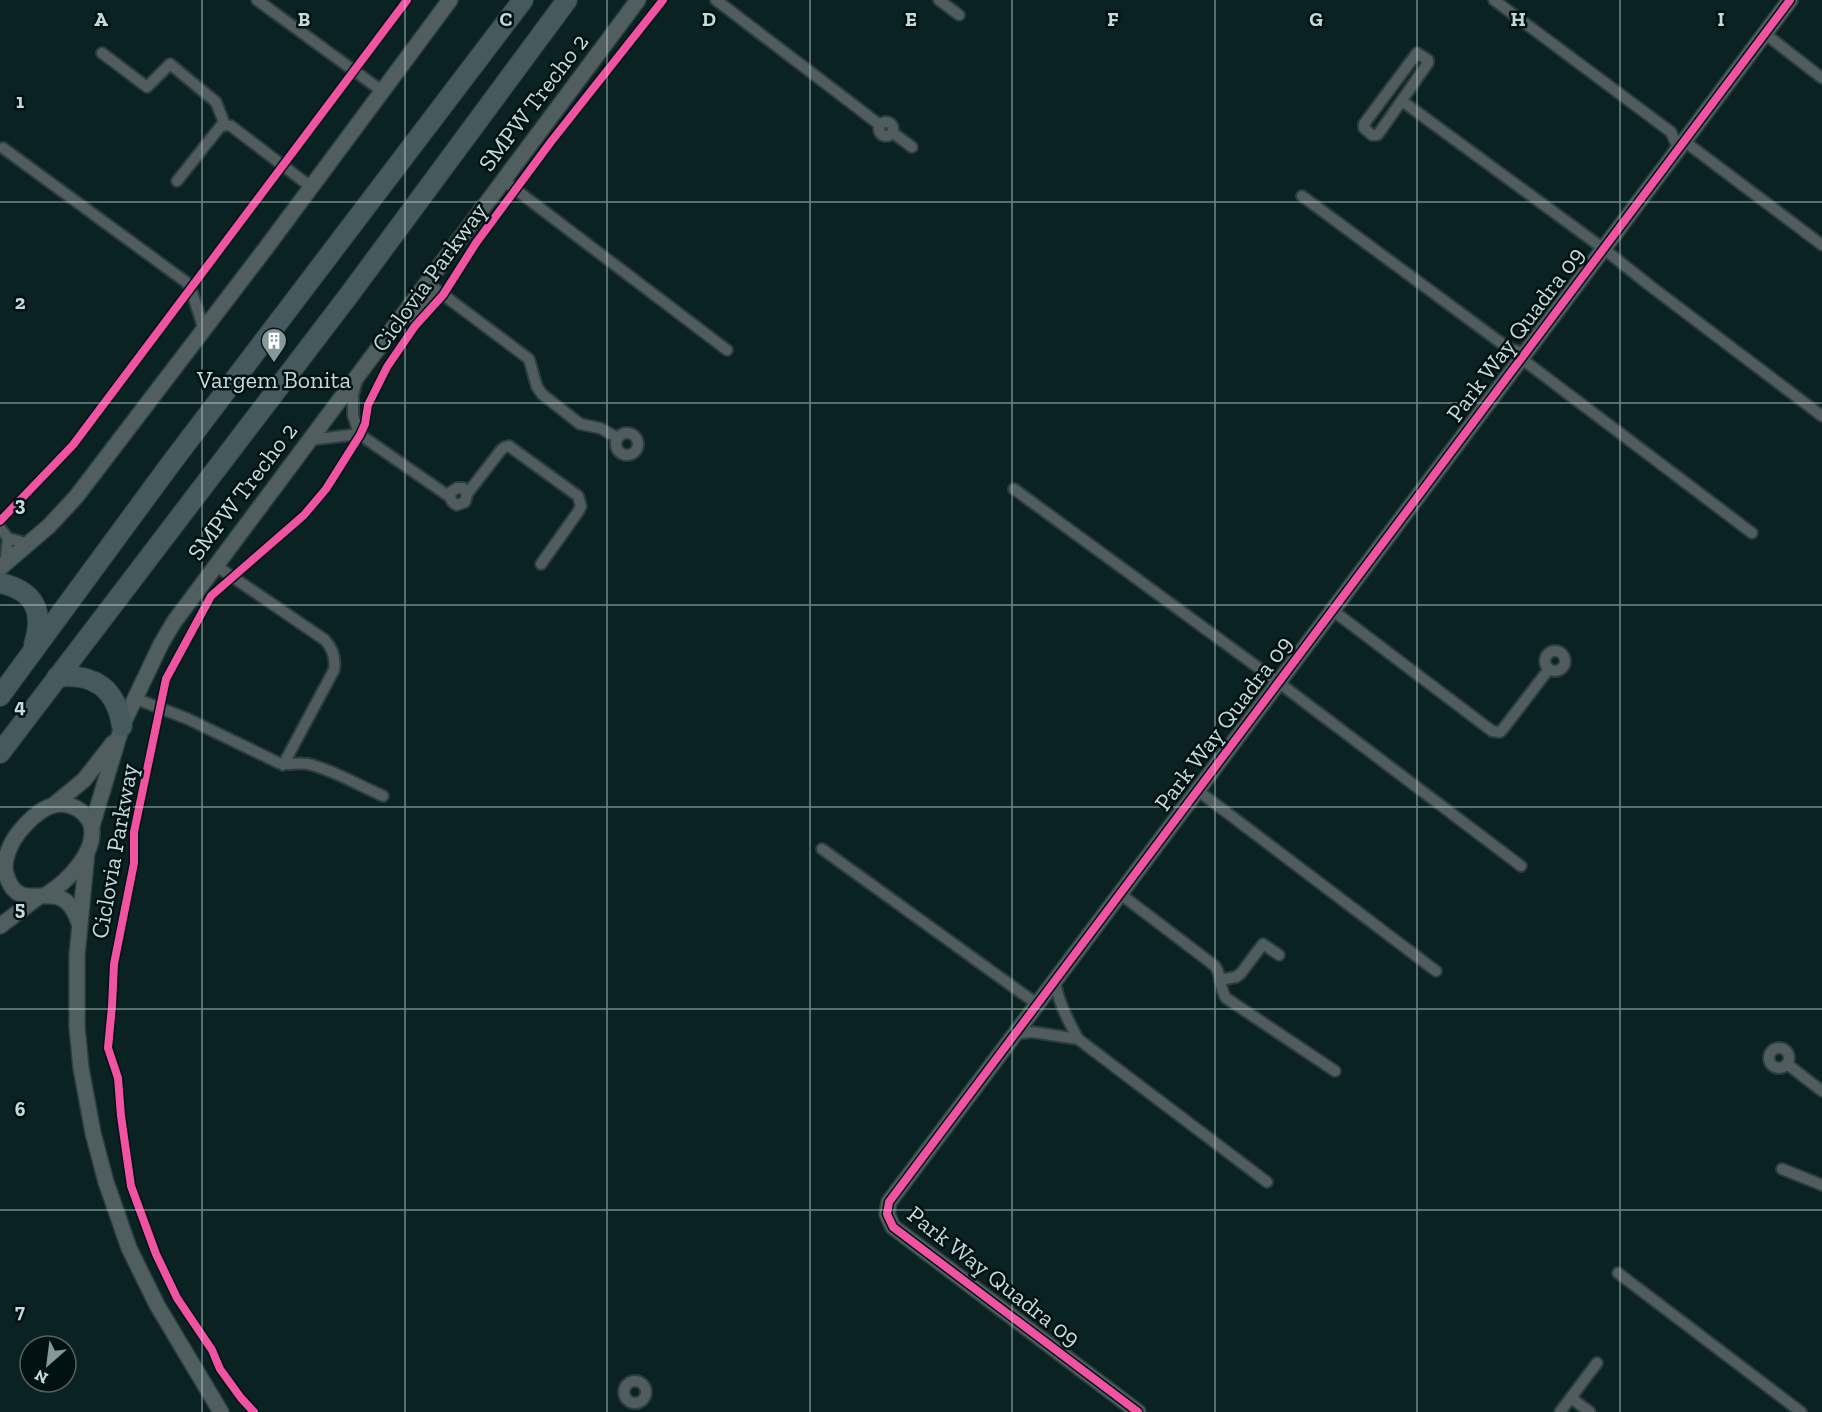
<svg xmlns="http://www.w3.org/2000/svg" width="1822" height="1412" viewBox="0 0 1822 1412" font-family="'Zilla Slab',serif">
  <rect width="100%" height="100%" fill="#0a2222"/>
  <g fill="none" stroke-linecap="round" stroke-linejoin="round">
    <defs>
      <g id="street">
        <path d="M 257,0 L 382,91"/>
        <path d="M 716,0 L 880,125"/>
        <path d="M 939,0 L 959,15"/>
        <path d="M 1494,0 L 1671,132 L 1678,148"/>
        <path d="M 1764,33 L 1822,78"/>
        <path d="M 102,53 L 147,87 L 170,64 L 216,102 L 225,125 L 231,126 L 311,187"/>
        <path d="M 1417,53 L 1428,60 L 1428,63 L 1379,133 L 1377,135 L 1372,135 L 1364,128 L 1364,124 Z"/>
        <path d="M 1402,101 L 1604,249 L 1649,285 L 1822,416"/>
        <circle cx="886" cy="129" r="7"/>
        <path d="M 893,133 L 912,147"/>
        <path d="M 1684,141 L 1822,245"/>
        <path d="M 3,148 L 186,282 L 191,289 L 204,330"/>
        <path d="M 503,180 L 727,350"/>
        <path d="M 177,181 L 220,127 L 225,125"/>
        <path d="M 1302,196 L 1508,348 L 1526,354"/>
        <path d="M 426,282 L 529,359 L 537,387 L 542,394 L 580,424 L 600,428 L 618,438"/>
        <path d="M 401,320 C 418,318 420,298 441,293"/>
        <path d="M 1522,359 L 1752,533"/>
        <path d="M 357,380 L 353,395 L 353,415 L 359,434 L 450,497"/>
        <circle cx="627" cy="444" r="11"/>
        <path d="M 309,440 L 359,434"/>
        <path d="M 1014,489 L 1278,682 L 1521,866"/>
        <path d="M 467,494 L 463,488 L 457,488 L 451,492 C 449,498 452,503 457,505 L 465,502 L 467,494 L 501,450 L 505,447 L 509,446 L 578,496 L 581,506 L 578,512 L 541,564"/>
        <path d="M 0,528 L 8,538 L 29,544"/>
        <path d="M 5,564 L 8,538"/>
        <path d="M 215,565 L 325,640 C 333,649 336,658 334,670 L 283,765"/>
        <path d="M 1332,610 L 1492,731 L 1500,732 L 1503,729 L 1549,669"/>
        <circle cx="1555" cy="661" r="10"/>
        <path d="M 134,698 L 188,719 L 279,763 C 290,766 301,761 312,765 C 337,772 360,786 383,796"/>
        <path d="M 1197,790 L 1436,971"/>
        <path d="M 822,849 L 1037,1004"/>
        <path d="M 1119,893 L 1215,966 C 1222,975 1219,988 1226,998 L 1335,1071"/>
        <path d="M 1055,979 C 1057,1000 1068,1020 1078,1039"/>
        <path d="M 1220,980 L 1236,977 L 1241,973 L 1263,944 L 1279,955"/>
        <path d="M 1014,1034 L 1032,1032 L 1078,1039 L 1267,1182"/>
        <circle cx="1779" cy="1058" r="10"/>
        <path d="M 1787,1064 L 1822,1091"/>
        <path d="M 1782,1169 L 1822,1185"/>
        <path d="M 1618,1273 L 1801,1412"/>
        <circle cx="635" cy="1392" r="11"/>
        <path d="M 1571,1398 L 1590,1412"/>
        <path d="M 1560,1412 L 1597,1363"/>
      </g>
      <g id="secondary">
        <path d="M 0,568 L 49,526 L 76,497 L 266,248 L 450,0"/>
        <path d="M 56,803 L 84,780 L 113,743"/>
        <path d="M 92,826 L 122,726 L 161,644 L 174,622 L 638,0"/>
        <path d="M 87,852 L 77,955 L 77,1027 L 81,1068 L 93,1133 L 106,1182 L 129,1248 L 157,1305 L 221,1412"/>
        <path d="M 47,894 C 67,882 98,851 91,825 C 89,818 82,811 76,808 C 53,796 33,815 19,832 C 11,842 2,861 6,874 C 20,923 61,867 79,923"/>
        <path d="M 0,926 L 37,898"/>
        <path d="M 1138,1412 L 893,1227 L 887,1214 L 889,1202 L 1790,0"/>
      </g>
      <g id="highway">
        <path d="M 0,583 C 36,591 44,612 34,645"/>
        <path d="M 57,677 C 94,673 116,688 122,726"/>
        <path d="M 0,696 L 172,462 L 523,0"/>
        <path d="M 0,753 L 349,295 L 567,0"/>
      </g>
    </defs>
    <use href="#street" stroke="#2a3e3e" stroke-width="14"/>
    <use href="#secondary" stroke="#2a3e3e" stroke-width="18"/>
    <use href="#highway" stroke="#2a3e3e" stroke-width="22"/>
    <use href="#street" stroke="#515c5e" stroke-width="10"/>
    <use href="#secondary" stroke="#505e60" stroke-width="15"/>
    <use href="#highway" stroke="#46595c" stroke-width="20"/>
    <defs>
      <g id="cycleway">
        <path d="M 0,521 L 73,445 L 407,0"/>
        <path d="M 254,1412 L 241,1398 L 220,1369 L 212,1350 L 177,1298 L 156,1254 L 131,1186 L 121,1116 L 118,1078 L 108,1048 L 112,1006 L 114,964 L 134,863 L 134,832 L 166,679 L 211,596 L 304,515 L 326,489 L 360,435 L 365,424 L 368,405 L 387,367 L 415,326 L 443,295 L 476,243 L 550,143 L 663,0"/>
        <path d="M 1138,1412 L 893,1227 L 887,1214 L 889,1202 L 1790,0"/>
      </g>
    </defs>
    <use href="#cycleway" stroke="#021112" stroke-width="11"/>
    <use href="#cycleway" stroke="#f153a3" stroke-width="8"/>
  </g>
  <path fill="none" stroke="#c5dbdb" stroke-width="1.5" stroke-opacity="0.55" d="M 202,0 L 202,1412M 405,0 L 405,1412M 607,0 L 607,1412M 810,0 L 810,1412M 1012,0 L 1012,1412M 1215,0 L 1215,1412M 1417,0 L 1417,1412M 1620,0 L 1620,1412M 0,202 L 1822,202M 0,403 L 1822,403M 0,605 L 1822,605M 0,807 L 1822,807M 0,1009 L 1822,1009M 0,1210 L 1822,1210"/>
  <defs>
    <symbol id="building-pin" viewBox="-11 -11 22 30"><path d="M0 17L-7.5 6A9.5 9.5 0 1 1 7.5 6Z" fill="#849a9a" stroke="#021112"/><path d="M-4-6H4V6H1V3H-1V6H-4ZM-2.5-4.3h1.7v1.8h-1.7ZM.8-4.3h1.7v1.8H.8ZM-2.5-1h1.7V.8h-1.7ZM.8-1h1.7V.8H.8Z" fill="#fff"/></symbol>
  </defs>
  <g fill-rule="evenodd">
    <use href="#building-pin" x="259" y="326" width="30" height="40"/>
  </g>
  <g text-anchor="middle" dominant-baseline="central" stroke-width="5" stroke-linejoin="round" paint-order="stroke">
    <g font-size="24" fill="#c5dbdb" stroke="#021112">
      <text transform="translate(533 102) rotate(-53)">SMPW Trecho 2</text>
      <text transform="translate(429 277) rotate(-54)">Ciclovia Parkway</text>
      <text transform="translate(1515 334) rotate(-53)">Park Way Quadra 09</text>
      <text transform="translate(242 491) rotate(-53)">SMPW Trecho 2</text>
      <text transform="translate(1223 723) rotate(-53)">Park Way Quadra 09</text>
      <text transform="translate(114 851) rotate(-80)">Ciclovia Parkway</text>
      <text transform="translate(994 1276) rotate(38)">Park Way Quadra 09</text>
    </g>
    <g font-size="24" fill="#c5dbdb" stroke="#021112">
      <text x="274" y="379">Vargem Bonita</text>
    </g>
  </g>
  <g font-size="20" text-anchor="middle" font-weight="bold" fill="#c5dbdb" stroke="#021112" stroke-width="5" stroke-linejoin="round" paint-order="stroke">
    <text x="101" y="26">A</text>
    <text x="304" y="26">B</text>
    <text x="506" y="26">C</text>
    <text x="709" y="26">D</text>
    <text x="911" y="26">E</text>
    <text x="1113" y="26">F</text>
    <text x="1316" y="26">G</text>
    <text x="1518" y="26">H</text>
    <text x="1721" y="26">I</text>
    <text x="20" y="108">1</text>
    <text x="20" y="309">2</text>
    <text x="20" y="511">3</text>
    <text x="20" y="713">4</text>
    <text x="20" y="915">5</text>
    <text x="20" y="1116">6</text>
    <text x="20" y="1318">7</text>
  </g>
  <g transform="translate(48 1364) rotate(208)"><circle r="28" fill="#021112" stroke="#506262" stroke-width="1.5"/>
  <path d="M0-4.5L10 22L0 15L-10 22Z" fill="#849a9a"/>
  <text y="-9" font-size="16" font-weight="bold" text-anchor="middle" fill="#c5dbdb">N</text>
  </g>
</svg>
